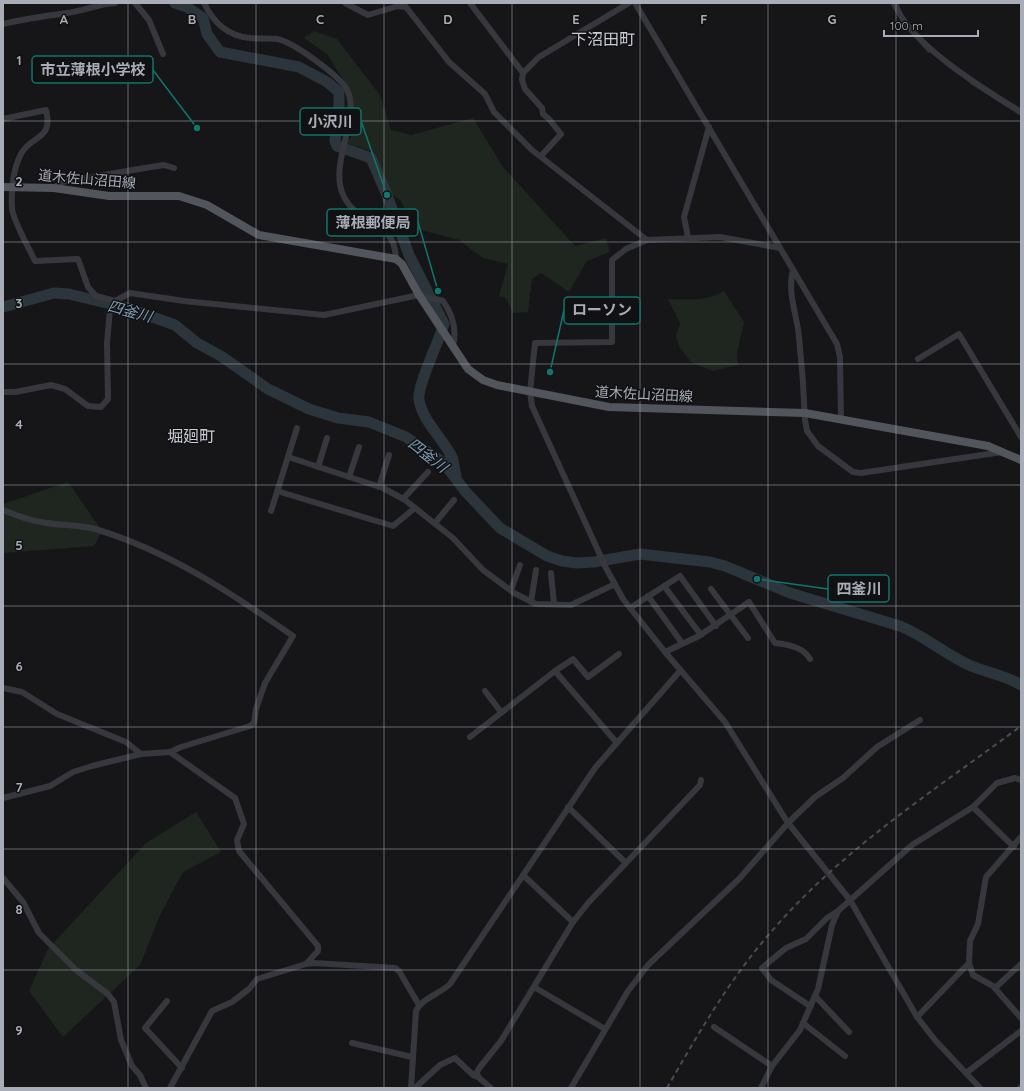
<svg xmlns="http://www.w3.org/2000/svg" width="1024" height="1091" viewBox="0 0 1024 1091" font-family="Quicksand,'Noto Sans JP',sans-serif">
  <rect width="100%" height="100%" fill="#161618"/>
  <g fill="#1e261f">
    <path d="M 314,31 L 337,39 L 380,95 L 391,130 L 411,135 L 473,118 L 503,167 L 575,246 L 606,238 L 610,252 L 587,261 L 569,292 L 541,273 L 532,279 L 528,312 L 513,313 L 506,298 L 499,296 L 508,264 L 483,258 L 459,240 L 414,228 L 401,201 L 384,188 L 371,151 L 346,143 L 362,123 L 351,108 L 344,81 L 327,54 L 304,38 Z"/>
    <path d="M 724,291 L 744,322 L 737,353 L 738,365 L 712,371 L 691,362 L 680,348 L 676,336 L 680,323 L 668,299 C 687,300 708,301 724,291 Z"/>
    <path d="M 68,482 L 102,531 L 94,546 L 3,553 L 3,504 Z"/>
    <path d="M 196,812 L 221,852 L 183,872 L 160,915 L 140,965 L 63,1037 L 29,991 L 48,949 L 146,843 Z"/>
  </g>
  <g fill="none" stroke-linecap="round" stroke-linejoin="round">
    <g stroke="#2c353c" stroke-width="2">
      <path d="M 891,3 L 907,29"/>
      <path d="M 920,42 L 929,52"/>
      <path d="M 971,83 L 1021,115"/>
    </g>
    <g stroke="#2c353c" stroke-width="11">
      <path d="M 175,3 L 187,7 L 203,18 L 207,34 L 220,52 L 299,67 L 327,82 L 339,92 L 339,110 L 335,141 L 337,146 L 371,158 L 387,195 L 409,255 L 444,324 C 439,341 417,386 419,399 C 421,419 443,439 452,457 C 454,463 454,469 456,475"/>
      <path d="M 3,307 L 54,293 L 69,294 L 127,308 L 175,325 L 197,343 L 221,356 L 268,389 L 309,409 L 338,418 L 369,422 L 406,437 L 444,463 L 465,491 L 500,528 L 547,556 L 562,561 L 577,563 L 594,562 L 640,554 L 710,562 L 725,566 L 790,593 L 900,626 C 925,636 945,654 969,665 C 987,673 1003,674 1021,685"/>
    </g>
    <g stroke="#37383d" stroke-width="6">
      <path d="M 135,3 L 149,20 L 163,54"/>
      <path d="M 204,3 C 213,22 228,36 250,38 C 259,39 268,38 277,39 C 292,41 338,75 346,88 C 363,116 327,164 344,197 C 359,226 395,219 396,259"/>
      <path d="M 345,3 L 368,15 L 398,6 L 406,7 L 449,62 L 485,94 L 494,112 L 532,150 L 647,240 L 720,237 L 780,248"/>
      <path d="M 470,3 L 523,73"/>
      <path d="M 635,3 L 837,344 L 840,357 L 841,419"/>
      <path d="M 895,3 C 906,42 987,91 1021,112"/>
      <path d="M 3,24 C 24,19 45,16 67,13 C 83,11 98,4 115,3"/>
      <path d="M 3,119 L 46,110 C 54,141 30,135 21,154 C 13,169 11,191 12,208 C 12,219 30,250 35,261 L 78,259 L 88,287 L 96,296 L 115,301"/>
      <path d="M 541,156 L 561,134 L 549,119 L 543,114 L 542,108 L 525,89 L 522,80 L 523,73 L 539,57 L 629,3"/>
      <path d="M 54,188 L 62,182 L 151,167 L 164,165 L 174,168"/>
      <path d="M 688,237 L 684,217 L 709,127"/>
      <path d="M 647,240 L 626,249 L 612,260 L 612,342 L 535,343 L 530,392 L 532,406 L 606,568 L 623,599 L 665,652 L 725,722 L 788,823 L 850,900 L 917,1017 L 935,1040 L 980,1088"/>
      <path d="M 793,270 C 787,294 797,314 799,337 C 802,365 804,393 805,420 L 807,431 L 818,446 L 853,472 L 861,473 L 1002,452"/>
      <path d="M 918,359 L 959,334 L 1021,437"/>
      <path d="M 3,392 L 15,392 L 51,385 L 65,389 L 88,406 L 101,407 L 108,399 L 107,343 L 110,309 L 115,301 L 130,293 L 184,301 L 324,315 L 419,295 L 443,301 C 453,315 457,330 453,346"/>
      <path d="M 288,457 L 383,488 L 405,500 L 453,538 L 483,570 L 514,593 L 536,604 L 571,605 L 615,584"/>
      <path d="M 318,467 L 327,438"/>
      <path d="M 349,477 L 359,447"/>
      <path d="M 379,487 L 389,455"/>
      <path d="M 277,491 L 393,526 L 415,508"/>
      <path d="M 403,499 L 428,472"/>
      <path d="M 3,510 C 15,515 28,520 41,522 C 59,526 78,524 95,529 C 169,551 231,593 293,636 L 265,683 L 256,709 L 254,723 L 250,726 L 181,747 L 170,752 L 141,754 L 92,766 L 73,772 L 50,786 L 3,798"/>
      <path d="M 271,511 L 297,428"/>
      <path d="M 435,523 L 454,500"/>
      <path d="M 551,573 L 554,604"/>
      <path d="M 664,586 L 701,635"/>
      <path d="M 711,589 L 748,638"/>
      <path d="M 511,590 L 520,565"/>
      <path d="M 648,596 L 682,643"/>
      <path d="M 531,602 L 536,570"/>
      <path d="M 630,608 L 680,576 L 716,626"/>
      <path d="M 665,652 L 699,636 L 749,602 L 775,643 C 788,644 803,647 810,659"/>
      <path d="M 555,671 L 573,659 L 588,677 L 619,654"/>
      <path d="M 3,688 L 22,692 L 57,714 L 126,742 L 141,754"/>
      <path d="M 485,691 L 501,712"/>
      <path d="M 470,737 L 555,671 L 617,743"/>
      <path d="M 170,752 L 235,798 L 244,824 L 237,840 L 239,851 L 318,946 L 318,951 L 306,964"/>
      <path d="M 568,807 L 626,863"/>
      <path d="M 973,807 L 1014,847"/>
      <path d="M 523,875 L 573,922"/>
      <path d="M 3,878 L 23,902 L 39,933 L 76,970 L 108,994 L 114,1002 L 121,1040 L 132,1066 L 140,1075 L 146,1088"/>
      <path d="M 969,963 L 973,975 L 993,986 L 1021,1018"/>
      <path d="M 534,987 L 605,1029"/>
      <path d="M 995,988 L 1021,964"/>
      <path d="M 815,996 L 849,1032"/>
      <path d="M 167,1001 L 145,1028 L 182,1068"/>
      <path d="M 810,1006 L 771,980 L 762,968 L 786,948 L 806,939 L 827,918 L 838,911"/>
      <path d="M 917,1017 L 969,963 L 970,941 L 978,924 L 986,877 L 1021,837"/>
      <path d="M 803,1023 L 845,1056"/>
      <path d="M 714,1027 L 772,1066"/>
      <path d="M 352,1043 L 412,1057"/>
      <path d="M 966,1073 L 1021,1031"/>
      <path d="M 170,1088 L 212,1011 L 232,1002 L 249,989 L 257,979 L 306,964 L 314,963 L 395,968 L 399,971 L 419,1005"/>
      <path d="M 411,1088 L 416,1011 C 422,998 440,994 450,984 L 595,768 L 680,671"/>
      <path d="M 415,1088 L 440,1065 L 455,1058 L 473,1075 L 478,1077"/>
      <path d="M 491,1088 L 478,1077 L 477,1072 L 480,1067 L 501,1041 L 573,922 L 589,902 L 700,785 L 701,780"/>
      <path d="M 571,1088 L 628,991 L 648,965 L 739,879 L 788,823 L 815,797 L 843,778 L 877,747 L 920,720"/>
      <path d="M 761,1088 L 772,1066 L 800,1030 L 818,989 L 832,925 L 838,911 L 912,845 L 973,807 L 997,783 L 1015,778 L 1021,780"/>
      <path d="M 1020,1088 L 1021,1087"/>
    </g>
    <path stroke="#53555c" stroke-width="8" d="M 3,187 L 54,188 L 109,196 L 179,196 L 207,205 L 259,235 L 396,259 L 402,264 L 419,295 L 468,369 L 483,380 L 497,385 L 609,407 L 805,413 L 988,446 L 1021,460"/>
    <path stroke="#4a4c52" stroke-width="2" stroke-dasharray="5 4" stroke-linecap="butt" d="M 667,1088 C 698,1034 729,980 771,932 C 841,850 935,790 1021,726"/>
  </g>
  <path fill="none" stroke="#a8adb8" stroke-width="1" stroke-opacity="0.55" d="M 128,3 L 128,1088M 256,3 L 256,1088M 384,3 L 384,1088M 512,3 L 512,1088M 640,3 L 640,1088M 768,3 L 768,1088M 896,3 L 896,1088M 3,121 L 1021,121M 3,242 L 1021,242M 3,364 L 1021,364M 3,485 L 1021,485M 3,606 L 1021,606M 3,727 L 1021,727M 3,849 L 1021,849M 3,970 L 1021,970"/>
  <g text-anchor="middle" dominant-baseline="central" stroke-width="3" stroke-linejoin="round" paint-order="stroke">
    <g font-size="14" fill="#a8adb8" stroke="#111113">
      <text transform="translate(87 179) rotate(5)">道木佐山沼田線</text>
      <text transform="translate(644 394) rotate(3)">道木佐山沼田線</text>
    </g>
    <g font-size="15" font-style="italic" fill="#7f9bb3" stroke="#111113">
      <text transform="translate(130 311) rotate(15)">四釜川</text>
      <text transform="translate(428 455) rotate(38)">四釜川</text>
    </g>
    <g font-size="16" fill="#c9ccd4" stroke="#111113">
      <text x="603" y="39">下沼田町</text>
      <text x="191" y="436">堀廻町</text>
    </g>
  </g>
  <g font-size="13" text-anchor="middle" font-weight="bold" fill="#a8adb8" stroke="#111113" stroke-width="3" stroke-linejoin="round" paint-order="stroke">
    <text x="64" y="24">A</text>
    <text x="192" y="24">B</text>
    <text x="320" y="24">C</text>
    <text x="448" y="24">D</text>
    <text x="576" y="24">E</text>
    <text x="704" y="24">F</text>
    <text x="832" y="24">G</text>
    <text x="19" y="65">1</text>
    <text x="19" y="186">2</text>
    <text x="19" y="308">3</text>
    <text x="19" y="429">4</text>
    <text x="19" y="550">5</text>
    <text x="19" y="671">6</text>
    <text x="19" y="792">7</text>
    <text x="19" y="914">8</text>
    <text x="19" y="1035">9</text>
  </g>
  <path fill="none" stroke="#0f766e" stroke-width="1.5" d="M197 128L153 70M387 195L361 121M438 291L418 222M550 372L564 310M757 579L828 589"/>
  <g fill="#0f766e" stroke="#111113" stroke-width="1.5">
    <circle cx="197" cy="128" r="4"/>
    <circle cx="387" cy="195" r="4"/>
    <circle cx="438" cy="291" r="4"/>
    <circle cx="550" cy="372" r="4"/>
    <circle cx="757" cy="579" r="4"/>
  </g>
  <g fill="#111113" stroke="#0f766e" stroke-width="1.5">
    <rect x="32" y="56" width="121" height="27" rx="4"/>
    <rect x="300" y="108" width="61" height="27" rx="4"/>
    <rect x="327" y="209" width="91" height="27" rx="4"/>
    <rect x="564" y="297" width="76" height="27" rx="4"/>
    <rect x="828" y="575" width="61" height="27" rx="4"/>
  </g>
  <g font-size="15" text-anchor="middle" font-weight="bold" fill="#a8adb8">
    <text x="93" y="75">市立薄根小学校</text>
    <text x="330" y="127">小沢川</text>
    <text x="373" y="228">薄根郵便局</text>
    <text x="602" y="315">ローソン</text>
    <text x="859" y="594">四釜川</text>
  </g>
  <rect width="1024" height="1091" fill="none" stroke="#a8adb8" stroke-width="8"/>
  <path d="M884 30v6h94v-6" fill="none" stroke="#a8adb8" stroke-width="2"/>
  <text x="890" y="30" font-size="12" fill="#a8adb8" stroke="#111113" stroke-width="3" paint-order="stroke">100 m</text>
</svg>
